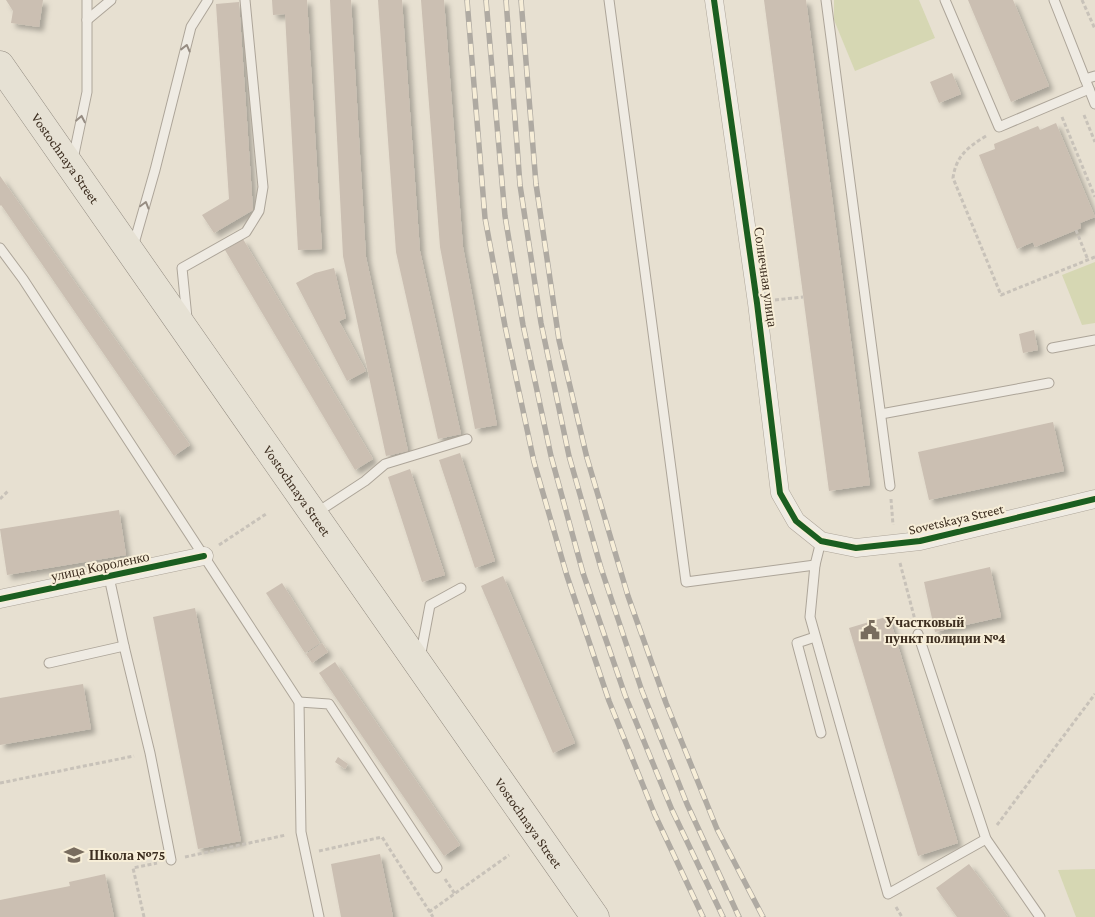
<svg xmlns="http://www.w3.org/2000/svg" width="1095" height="917" viewBox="0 0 1095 917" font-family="'Crimson Pro',serif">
  <defs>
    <filter id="shadow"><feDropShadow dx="4.5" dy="4.5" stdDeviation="2.5" flood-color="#0004"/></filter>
  </defs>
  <rect width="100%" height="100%" fill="#e7e0d1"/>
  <g fill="#d6d7b3">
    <path d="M 834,0 L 919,0 L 935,38 L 855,71 L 834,20 Z"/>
    <path d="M 1095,262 L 1095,323 L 1082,325 L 1062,275 Z"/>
    <path d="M 1095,869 L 1095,917 L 1076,917 L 1058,870 Z"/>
  </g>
  <g fill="#cbbfb2" filter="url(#shadow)">
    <path d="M 6,0 L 43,0 L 39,27 L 11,23 L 13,11 Z"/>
    <path d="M 272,0 L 307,0 L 322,249 L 298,250 L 285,14 L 273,15 Z"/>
    <path d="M 330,0 L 351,0 L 366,257 L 408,451 L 386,456 L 343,256 Z"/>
    <path d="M 378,0 L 402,0 L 420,251 L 461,434 L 438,439 L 396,252 Z"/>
    <path d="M 421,0 L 444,0 L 463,247 L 497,425 L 475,429 L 440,247 Z"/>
    <path d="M 764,0 L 806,0 L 870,485 L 829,491 Z"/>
    <path d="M 968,0 L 1013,0 L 1049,86 L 1011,102 Z"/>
    <path d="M 239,2 L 253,210 L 214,233 L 202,215 L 229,199 L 216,4 Z"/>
    <path d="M 952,73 L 961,94 L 939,103 L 930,82 Z"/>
    <path d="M 1056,123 L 1095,217 L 1080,223 L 1081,228 L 1035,247 L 1033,242 L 1017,249 L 979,155 L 995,149 L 994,144 L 1038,126 L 1040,130 Z"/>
    <path d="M 0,176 L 190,445 L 174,456 L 4,209 L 1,205 L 0,206 Z"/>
    <path d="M 243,239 L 373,459 L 355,470 L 225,250 Z"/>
    <path d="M 334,268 L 346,318 L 339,321 L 366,371 L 347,381 L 296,283 L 315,273 Z"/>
    <path d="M 1034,330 L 1038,350 L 1023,353 L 1019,334 Z"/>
    <path d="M 1053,422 L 1064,471 L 929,500 L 918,452 Z"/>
    <path d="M 460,453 L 495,561 L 475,568 L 439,460 Z"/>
    <path d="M 410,469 L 445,575 L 422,582 L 388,477 Z"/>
    <path d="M 119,510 L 126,555 L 7,575 L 0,529 Z"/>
    <path d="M 990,567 L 1001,617 L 935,632 L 924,582 Z"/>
    <path d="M 503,576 L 575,743 L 553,753 L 481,586 Z"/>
    <path d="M 282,583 L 320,643 L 305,653 L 266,593 Z"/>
    <path d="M 195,608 L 241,841 L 198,849 L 153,617 Z"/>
    <path d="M 889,616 L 958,843 L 918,856 L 849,628 Z"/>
    <path d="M 322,643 L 328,652 L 312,663 L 306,654 Z"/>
    <path d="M 335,662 L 460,845 L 444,856 L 319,673 Z"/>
    <path d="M 83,684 L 91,729 L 0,745 L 0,698 Z"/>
    <path d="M 338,757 L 348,764 L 345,769 L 335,762 Z"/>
    <path d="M 380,854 L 393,917 L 341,917 L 331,864 Z"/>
    <path d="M 969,864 L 988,889 L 1008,917 L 957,917 L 936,888 Z"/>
    <path d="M 105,874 L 114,917 L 0,917 L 0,900 L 70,886 L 69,882 Z"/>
  </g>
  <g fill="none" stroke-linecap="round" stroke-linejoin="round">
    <defs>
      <g id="service">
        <path d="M 609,0 L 686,582 L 815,565"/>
        <path d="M 826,0 L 890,486"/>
        <path d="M 945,0 L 999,127 L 1089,89"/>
        <path d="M 1054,0 L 1095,104"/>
        <path d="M 87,20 L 111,0"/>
        <path d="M 1085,79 L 1095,76"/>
        <path d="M 73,159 L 87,92 L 87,0"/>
        <path d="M 133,247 L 155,170 L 191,27 L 208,0"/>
        <path d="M 0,248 L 23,279 L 299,702 L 301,832 L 319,917"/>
        <path d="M 187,318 L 182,268 L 246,232 L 259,211 L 263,187 L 245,0"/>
        <path d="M 1052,348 L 1095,340"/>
        <path d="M 881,414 L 1049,383"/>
        <path d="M 316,513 L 365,481 L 385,464 L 467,439"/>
        <path d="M 821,541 L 815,565 L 810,617 L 888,894 L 986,839"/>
        <path d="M 109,577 L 124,646 L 150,753 L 171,860"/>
        <path d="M 918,634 L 986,839 L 1040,917"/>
        <path d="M 815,637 L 797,643 L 821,733"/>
        <path d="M 420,658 L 430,605 L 461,588"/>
        <path d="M 49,663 L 124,646"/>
        <path d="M 299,702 L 329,704 L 437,868"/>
      </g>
      <g id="minor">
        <path d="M 714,0 L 757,303 L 780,493 L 796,521 L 821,541 L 856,548 L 920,541 L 1095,499"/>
        <path d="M 0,599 L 204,556"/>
      </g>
      <g id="primary">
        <path id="s1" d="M 0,65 C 200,348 395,634 595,917"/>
      </g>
    </defs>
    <use href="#service" stroke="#ada599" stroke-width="11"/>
    <use href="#minor" stroke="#ada599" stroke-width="19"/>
    <use href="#primary" stroke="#928b80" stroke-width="29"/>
    <g stroke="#c8c2b9" stroke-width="3" stroke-dasharray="4 2.5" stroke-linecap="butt">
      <path d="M 1082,0 L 1095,29"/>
      <path d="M 1084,115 L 1095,142"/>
      <path d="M 1062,117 L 1095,197"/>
      <path d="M 986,136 C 968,147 956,156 953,178 L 1001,295 L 1095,257"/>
      <path d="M 1076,230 L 1088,260"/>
      <path d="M 775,300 L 803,297"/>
      <path d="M 0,499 L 8,491"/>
      <path d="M 891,499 L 893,525"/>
      <path d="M 219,545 L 266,514"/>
      <path d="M 900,563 L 915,620"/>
      <path d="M 0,783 L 134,756"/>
      <path d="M 997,825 L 1095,694"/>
      <path d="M 319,851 L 382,837 L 433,917"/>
      <path d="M 185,857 L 286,835"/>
      <path d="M 445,879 L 455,894"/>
      <path d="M 896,907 L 902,917"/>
      <path d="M 429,912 L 509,855"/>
      <path d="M 144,917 L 133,868 L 157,863"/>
    </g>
    <use href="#service" stroke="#efebe3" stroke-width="9"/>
    <use href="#minor" stroke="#efebe3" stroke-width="18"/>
    <use href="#primary" stroke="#e6e1d4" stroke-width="28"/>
    <defs>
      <g id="rail">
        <path d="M 467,0 L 485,218 L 505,326 L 534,462 L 567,576 L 609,701 L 655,815 L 703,917"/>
        <path d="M 486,0 L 505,216 L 523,325 L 551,456 L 583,573 L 625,695 L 672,810 L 723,917"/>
        <path d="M 506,0 L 520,185 L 541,323 L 569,456 L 601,568 L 642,691 L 687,804 L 739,917"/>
        <path d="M 521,0 L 536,184 L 559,340 L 587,458 L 628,596 L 666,703 L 717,829 L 763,917"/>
      </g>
    </defs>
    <use href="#rail" stroke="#afaaa2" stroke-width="5.5"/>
    <use href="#rail" stroke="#f7eed8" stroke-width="4" stroke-dasharray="11" stroke-linecap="butt"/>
    <defs>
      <g id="cycleway">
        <path d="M 714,0 L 757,303 L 780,493 L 796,521 L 821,541 L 856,548 L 920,541 L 1095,499"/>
        <path d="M 0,599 L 204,556"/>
      </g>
    </defs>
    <use href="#cycleway" stroke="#f7eed8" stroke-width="9"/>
    <use href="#cycleway" stroke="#1b5e20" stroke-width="6"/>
  </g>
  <defs><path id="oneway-chevron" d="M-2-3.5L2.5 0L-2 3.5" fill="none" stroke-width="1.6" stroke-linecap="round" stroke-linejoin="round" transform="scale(1.25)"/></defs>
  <g stroke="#968c82">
    <use href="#oneway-chevron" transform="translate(186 48) rotate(-76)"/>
    <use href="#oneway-chevron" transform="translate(81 119) rotate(-79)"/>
    <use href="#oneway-chevron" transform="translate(145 205) rotate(-74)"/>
  </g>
  <defs>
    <symbol id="civic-bare" viewBox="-9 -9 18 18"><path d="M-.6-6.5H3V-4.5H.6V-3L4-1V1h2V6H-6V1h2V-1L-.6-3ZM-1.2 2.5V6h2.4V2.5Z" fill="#786c5e" stroke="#f7eed8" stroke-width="2.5" paint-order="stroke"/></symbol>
    <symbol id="school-bare" viewBox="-9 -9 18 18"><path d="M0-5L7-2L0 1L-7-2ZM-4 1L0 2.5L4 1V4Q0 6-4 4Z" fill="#786c5e" stroke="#f7eed8" stroke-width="2.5" paint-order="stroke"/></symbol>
  </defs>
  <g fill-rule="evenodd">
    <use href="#civic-bare" x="856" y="616" width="28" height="28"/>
    <use href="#school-bare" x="60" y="841" width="28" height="28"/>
  </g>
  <g text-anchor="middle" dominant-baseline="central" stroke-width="4" stroke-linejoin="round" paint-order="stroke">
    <g font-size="14" fill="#3d2e20" stroke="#f7eed8">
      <text stroke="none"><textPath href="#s1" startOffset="114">Vostochnaya Street</textPath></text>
      <text transform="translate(766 277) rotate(82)">Солнечная улица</text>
      <text stroke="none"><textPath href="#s1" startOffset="519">Vostochnaya Street</textPath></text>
      <text transform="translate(956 519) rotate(-13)">Sovetskaya Street</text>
      <text transform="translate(100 566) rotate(-12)">улица Короленко</text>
      <text stroke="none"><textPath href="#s1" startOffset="924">Vostochnaya Street</textPath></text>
    </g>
    <g font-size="14" font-weight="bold" fill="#3d2e20" stroke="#f7eed8" text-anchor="start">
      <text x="885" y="622">Участковый<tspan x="885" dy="16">пункт полиции №4</tspan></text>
      <text x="89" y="855">Школа №75</text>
    </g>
  </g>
</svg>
